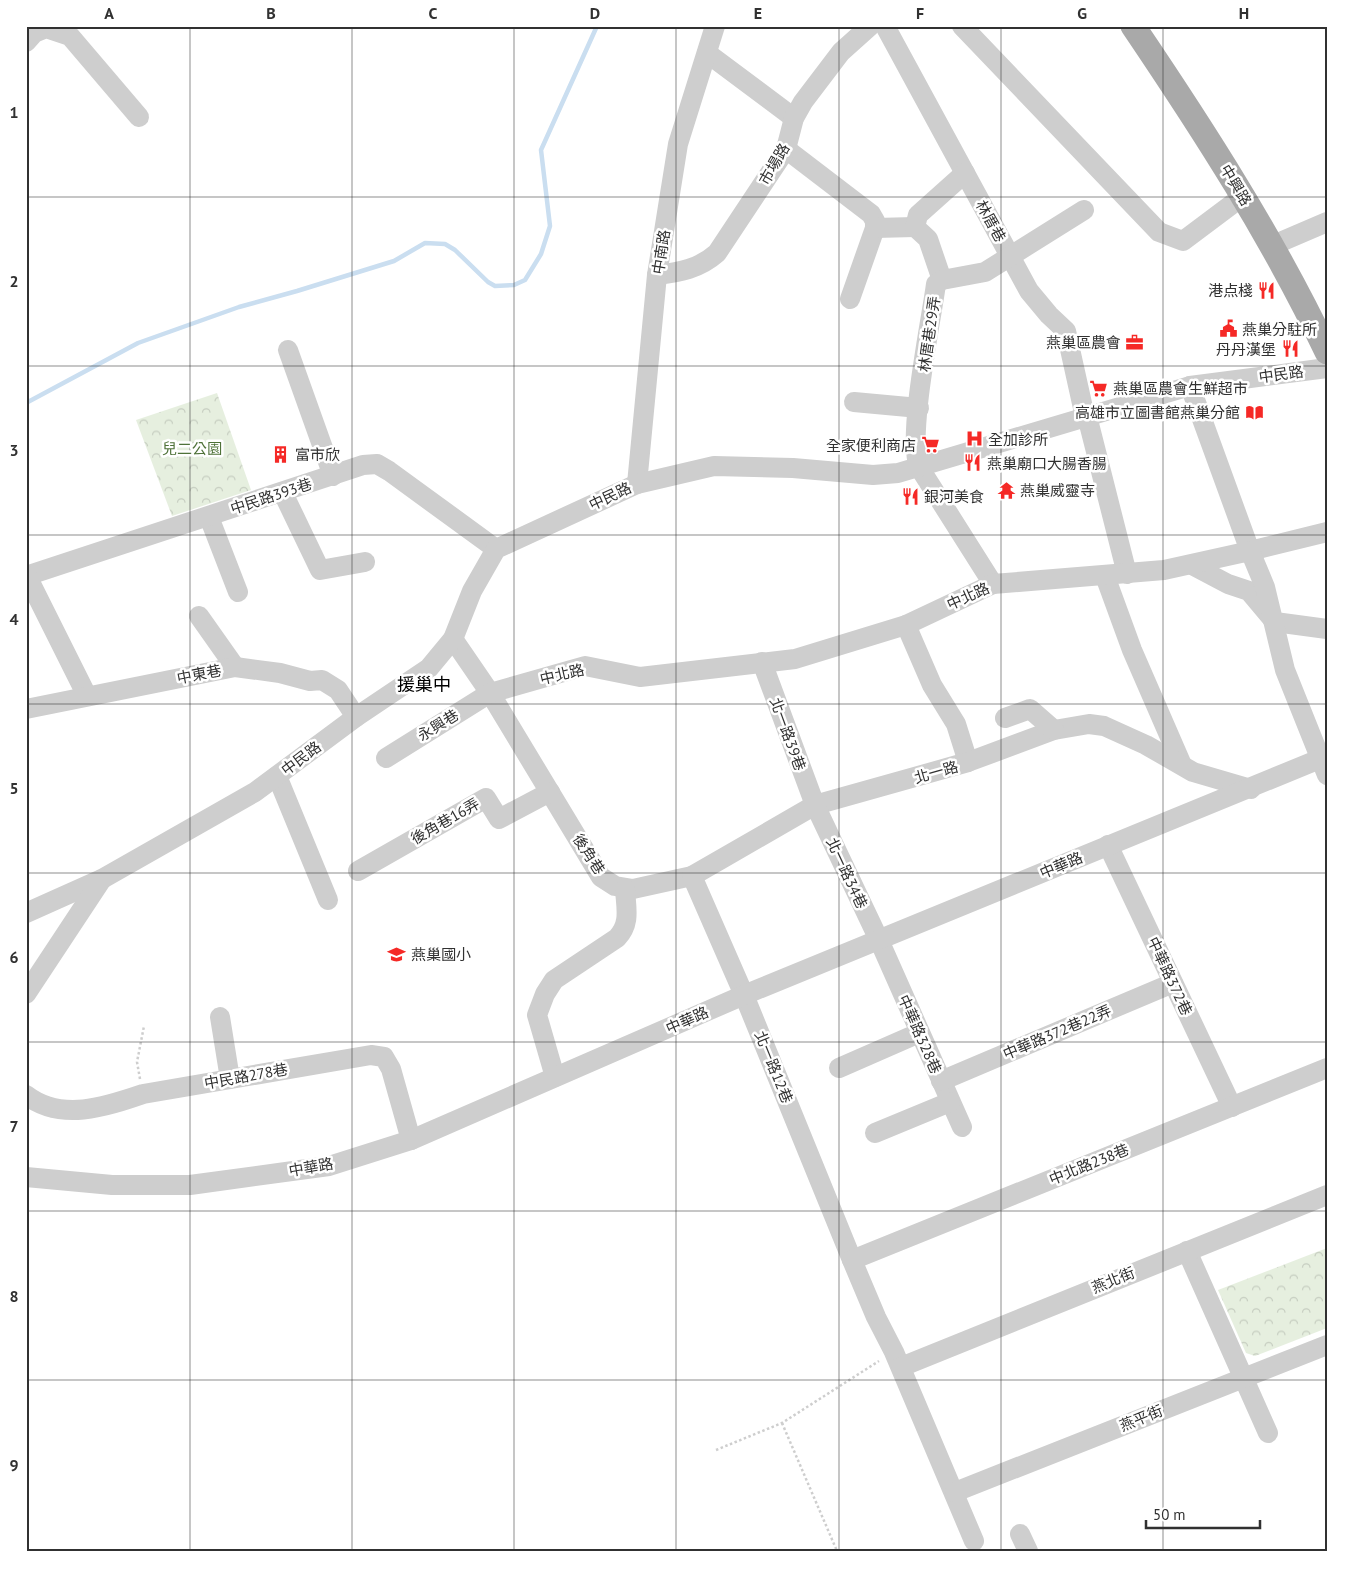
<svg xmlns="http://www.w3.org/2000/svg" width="1353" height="1577" viewBox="0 0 1353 1577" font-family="'PT Sans','Noto Sans TC',sans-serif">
  <defs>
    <pattern id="forest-crowns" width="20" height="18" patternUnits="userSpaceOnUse" patternTransform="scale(1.25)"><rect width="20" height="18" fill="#e6efdf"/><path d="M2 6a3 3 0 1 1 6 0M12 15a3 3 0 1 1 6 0" fill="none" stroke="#c6cdc0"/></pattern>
  </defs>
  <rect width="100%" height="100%" fill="#fff"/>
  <g fill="url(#forest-crowns)">
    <path d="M 217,393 L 251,490 L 172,516 L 136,420 Z"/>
    <path d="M 1327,1248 L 1327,1328 L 1255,1356 L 1246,1353 L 1218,1290 Z"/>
  </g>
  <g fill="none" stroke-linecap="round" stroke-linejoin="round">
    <path stroke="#cadef0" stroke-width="4.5" d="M 26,403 L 138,343 L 239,307 L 297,291 L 394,261 L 425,243 L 445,244 L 455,250 L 488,282 L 495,286 L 514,285 L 525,280 L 541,254 L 550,226 L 541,150 L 597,26"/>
    <g stroke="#cecece" stroke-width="2.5" stroke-dasharray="2.5 2.5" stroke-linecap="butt">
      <path d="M 140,1079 L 137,1062 L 144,1026"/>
      <path d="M 782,1423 L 837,1551"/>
      <path d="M 716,1450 L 782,1423 L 879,1361"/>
    </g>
    <g stroke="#cecece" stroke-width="20">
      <path d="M 885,26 L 1029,291 L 1049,315 L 1066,331 L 1085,417"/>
      <path d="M 962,26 L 1159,232 L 1183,241 L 1243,196"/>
      <path d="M 26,42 L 34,33 L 46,28 L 70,36 L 139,117"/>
      <path d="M 707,53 L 794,118"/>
      <path d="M 786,149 L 871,214 L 875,221 L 875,228 L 850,299"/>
      <path d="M 875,228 L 915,227"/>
      <path d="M 1271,246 L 1327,222"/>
      <path d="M 657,275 C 680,272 699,269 717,253 L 786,149 L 794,118 L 803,102 L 841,52 L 870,26"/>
      <path d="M 942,280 L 928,239 L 915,227 L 918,215 L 965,173"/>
      <path d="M 288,350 L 333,476"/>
      <path d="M 1190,386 L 1250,551 L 1327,532"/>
      <path d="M 854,402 L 919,408"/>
      <path d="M 1087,416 L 1127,574"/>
      <path d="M 637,484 L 657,275 L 678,144 L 715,26"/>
      <path d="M 283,493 L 320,570 L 365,562"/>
      <path d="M 209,517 L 238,592"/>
      <path d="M 1192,565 L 1228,584 L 1249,591 L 1275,622 L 1327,629"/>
      <path d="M 26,576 L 363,465 L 377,464 L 389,471 L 496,549"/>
      <path d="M 27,576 L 87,696"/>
      <path d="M 1105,576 L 1132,650 L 1182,765"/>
      <path d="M 993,584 L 919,467 C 907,437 931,322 936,284 L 942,280 L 985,272 L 1084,210"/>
      <path d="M 199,616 L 235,667"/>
      <path d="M 906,625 L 932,685 L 956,724 L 968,762"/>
      <path d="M 453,639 L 490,693 L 601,877 L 615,886 L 633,889 L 692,876 L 815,805 L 968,762 L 1054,730 L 1089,724 L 1104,726 L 1146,745 L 1193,772 L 1251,789"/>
      <path d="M 762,662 L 815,805 L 879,940 L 962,1127"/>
      <path d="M 26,709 L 235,667 L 280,673 L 310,681 L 322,680 L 338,690 L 356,717"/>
      <path d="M 1005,718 L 1030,709 L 1054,730"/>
      <path d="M 386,758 L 490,693 L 585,666 L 640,677 L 795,659 L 906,625 L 993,584 L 1164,570 L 1250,551 L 1265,587 L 1285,670 L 1327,775"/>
      <path d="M 277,776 L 328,900"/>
      <path d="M 1108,845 L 1232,1107"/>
      <path d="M 358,871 L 486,798 L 499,819 L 550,792"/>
      <path d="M 692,876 L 744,995 L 852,1260 L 876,1317 L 894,1352 L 974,1541"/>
      <path d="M 26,913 L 102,879 L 255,792 L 356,717 L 429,668 L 453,639 L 472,591 L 496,549 L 637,484 L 714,466 L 793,468 L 873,475 L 898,473 L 1190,386 L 1327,368"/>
      <path d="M 26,994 L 102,879"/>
      <path d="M 220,1017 L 230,1079"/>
      <path d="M 839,1068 L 919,1033"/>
      <path d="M 555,1077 L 537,1015 L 545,994 L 554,980 L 617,938 C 631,923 626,908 625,889"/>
      <path d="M 941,1081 L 1173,983"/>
      <path d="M 26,1095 C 61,1122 105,1107 143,1094 L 371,1055 L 384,1057 L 391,1069 L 411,1140"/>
      <path d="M 875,1133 L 950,1102"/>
      <path d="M 26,1177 L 112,1185 L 190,1185 L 329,1166 L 411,1140 L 744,995 L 1327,756"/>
      <path d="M 1187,1251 L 1268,1433"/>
      <path d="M 852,1260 L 1327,1068"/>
      <path d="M 901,1367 L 1327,1195"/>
      <path d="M 955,1492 L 1327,1345"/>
      <path d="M 1020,1534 L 1028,1551"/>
    </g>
    <path stroke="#a9a9a9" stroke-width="25" d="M 1133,26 C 1204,131 1273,238 1327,352"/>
  </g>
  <path fill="none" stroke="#313131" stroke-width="1" stroke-opacity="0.55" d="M 190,26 L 190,1551M 352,26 L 352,1551M 514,26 L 514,1551M 676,26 L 676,1551M 839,26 L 839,1551M 1001,26 L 1001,1551M 1163,26 L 1163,1551M 26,197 L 1327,197M 26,366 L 1327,366M 26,535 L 1327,535M 26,704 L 1327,704M 26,873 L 1327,873M 26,1042 L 1327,1042M 26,1211 L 1327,1211M 26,1380 L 1327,1380"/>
  <defs>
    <symbol id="restaurant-bare" viewBox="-9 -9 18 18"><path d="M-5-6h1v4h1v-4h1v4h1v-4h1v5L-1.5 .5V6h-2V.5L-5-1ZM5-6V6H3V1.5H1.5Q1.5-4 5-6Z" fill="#f52926" stroke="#fff" stroke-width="2.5" paint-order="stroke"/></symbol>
    <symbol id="civic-bare" viewBox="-9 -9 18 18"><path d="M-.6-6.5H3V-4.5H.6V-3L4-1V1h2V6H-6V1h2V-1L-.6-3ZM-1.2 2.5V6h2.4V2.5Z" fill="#f52926" stroke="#fff" stroke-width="2.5" paint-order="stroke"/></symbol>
    <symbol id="office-bare" viewBox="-9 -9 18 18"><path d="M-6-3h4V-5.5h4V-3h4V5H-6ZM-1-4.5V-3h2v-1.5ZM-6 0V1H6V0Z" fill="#f52926" stroke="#fff" stroke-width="2.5" paint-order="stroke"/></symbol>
    <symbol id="supermarket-bare" viewBox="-9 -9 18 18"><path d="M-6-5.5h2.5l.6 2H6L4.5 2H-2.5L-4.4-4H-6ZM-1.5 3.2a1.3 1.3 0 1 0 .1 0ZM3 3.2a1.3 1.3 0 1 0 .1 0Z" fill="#f52926" stroke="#fff" stroke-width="2.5" paint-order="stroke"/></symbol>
    <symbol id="library-bare" viewBox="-9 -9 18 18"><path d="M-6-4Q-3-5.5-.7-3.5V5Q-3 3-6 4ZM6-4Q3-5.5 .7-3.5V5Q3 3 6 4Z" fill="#f52926" stroke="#fff" stroke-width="2.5" paint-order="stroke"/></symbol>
    <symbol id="hospital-bare" viewBox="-9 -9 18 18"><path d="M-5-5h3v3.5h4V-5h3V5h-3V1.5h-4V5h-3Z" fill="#f52926" stroke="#fff" stroke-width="2.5" paint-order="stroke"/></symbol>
    <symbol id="building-bare" viewBox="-9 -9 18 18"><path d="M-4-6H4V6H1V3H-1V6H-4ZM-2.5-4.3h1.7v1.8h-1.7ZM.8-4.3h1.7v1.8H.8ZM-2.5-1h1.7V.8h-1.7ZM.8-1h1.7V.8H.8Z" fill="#f52926" stroke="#fff" stroke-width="2.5" paint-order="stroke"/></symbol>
    <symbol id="temple-bare" viewBox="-9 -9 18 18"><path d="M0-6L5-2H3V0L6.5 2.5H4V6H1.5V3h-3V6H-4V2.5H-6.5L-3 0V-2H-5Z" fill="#f52926" stroke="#fff" stroke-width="2.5" paint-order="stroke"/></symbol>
    <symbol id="school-bare" viewBox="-9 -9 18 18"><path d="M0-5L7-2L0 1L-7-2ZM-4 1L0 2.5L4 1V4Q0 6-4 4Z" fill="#f52926" stroke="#fff" stroke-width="2.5" paint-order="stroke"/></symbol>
  </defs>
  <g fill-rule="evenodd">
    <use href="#restaurant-bare" x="1254" y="278" width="25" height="25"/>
    <use href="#civic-bare" x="1216" y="316" width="25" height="25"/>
    <use href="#office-bare" x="1122" y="330" width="25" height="25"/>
    <use href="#restaurant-bare" x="1278" y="336" width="25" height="25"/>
    <use href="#supermarket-bare" x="1086" y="376" width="25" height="25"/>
    <use href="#library-bare" x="1242" y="400" width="25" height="25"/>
    <use href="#hospital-bare" x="962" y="426" width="25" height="25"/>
    <use href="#supermarket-bare" x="918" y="432" width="25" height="25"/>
    <use href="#building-bare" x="268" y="442" width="25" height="25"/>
    <use href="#restaurant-bare" x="960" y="450" width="25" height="25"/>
    <use href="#temple-bare" x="994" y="478" width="25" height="25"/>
    <use href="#restaurant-bare" x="898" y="484" width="25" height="25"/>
    <use href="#school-bare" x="384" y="942" width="25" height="25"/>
  </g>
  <g text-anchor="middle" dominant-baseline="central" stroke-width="5" stroke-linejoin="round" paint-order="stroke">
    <g font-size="15" fill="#313131" stroke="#fff">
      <text transform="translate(774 164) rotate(-60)">市場路</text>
      <text transform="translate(1236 185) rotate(59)">中興路</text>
      <text transform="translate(991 221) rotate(61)">林厝巷</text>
      <text transform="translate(661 252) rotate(-81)">中南路</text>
      <text transform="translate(929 334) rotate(-82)">林厝巷29弄</text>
      <text transform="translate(1281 374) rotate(-8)">中民路</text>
      <text transform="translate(271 496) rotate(-18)">中民路393巷</text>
      <text transform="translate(610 496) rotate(-25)">中民路</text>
      <text transform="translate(968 596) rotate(-24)">中北路</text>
      <text transform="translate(199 674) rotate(-11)">中東巷</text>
      <text transform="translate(562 674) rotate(-13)">中北路</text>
      <text transform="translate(438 725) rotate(-32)">永興巷</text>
      <text transform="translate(788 734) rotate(70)">北一路39巷</text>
      <text transform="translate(301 758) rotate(-37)">中民路</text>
      <text transform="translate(936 772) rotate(-16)">北一路</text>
      <text transform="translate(445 821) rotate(-30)">後角巷16弄</text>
      <text transform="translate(589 854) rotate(57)">後角巷</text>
      <text transform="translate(1061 865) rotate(-23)">中華路</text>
      <text transform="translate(847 873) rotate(65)">北一路34巷</text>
      <text transform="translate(1170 976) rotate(65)">中華路372巷</text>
      <text transform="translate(687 1020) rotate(-24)">中華路</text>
      <text transform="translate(1057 1032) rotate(-23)">中華路372巷22弄</text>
      <text transform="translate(920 1034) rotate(66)">中華路328巷</text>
      <text transform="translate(774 1067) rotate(68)">北一路12巷</text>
      <text transform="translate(246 1076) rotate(-10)">中民路278巷</text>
      <text transform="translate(1089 1164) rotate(-22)">中北路238巷</text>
      <text transform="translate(311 1167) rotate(-10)">中華路</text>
      <text transform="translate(1113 1280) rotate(-22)">燕北街</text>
      <text transform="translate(1141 1418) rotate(-22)">燕平街</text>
    </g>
    <g font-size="15" fill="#313131" stroke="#fff" text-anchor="start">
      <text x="1253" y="290" text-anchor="end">港点棧</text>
      <text x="1242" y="329">燕巢分駐所</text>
      <text x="1121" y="342" text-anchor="end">燕巢區農會</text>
      <text x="1276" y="349" text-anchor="end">丹丹漢堡</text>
      <text x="1113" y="388">燕巢區農會生鮮超市</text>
      <text x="1240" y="412" text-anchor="end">高雄市立圖書館燕巢分館</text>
      <text x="988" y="439">全加診所</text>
      <text x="916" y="445" text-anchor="end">全家便利商店</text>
      <text x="295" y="454">富市欣</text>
      <text x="987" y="463">燕巢廟口大腸香腸</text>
      <text x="1020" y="490">燕巢威靈寺</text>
      <text x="924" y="496">銀河美食</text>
      <text x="411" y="954">燕巢國小</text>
    </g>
    <g font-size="15" fill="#4f7239" stroke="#fff">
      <text x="192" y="448">兒二公園</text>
    </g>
    <g font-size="18" fill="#000" stroke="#fff">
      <text x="424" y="684">援巢中</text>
    </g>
  </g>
  <rect width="1353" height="1577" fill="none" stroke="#ffffff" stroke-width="55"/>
  <path d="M1146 1520v8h114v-8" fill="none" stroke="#313131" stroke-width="2.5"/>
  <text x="1153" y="1520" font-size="15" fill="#313131" stroke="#ffffff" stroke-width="4" paint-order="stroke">50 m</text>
  <rect x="28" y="28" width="1298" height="1522" fill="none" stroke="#313131" stroke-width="2"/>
  <g font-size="16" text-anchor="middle" font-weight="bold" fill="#313131">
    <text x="109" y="19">A</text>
    <text x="271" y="19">B</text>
    <text x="433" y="19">C</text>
    <text x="595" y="19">D</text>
    <text x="758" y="19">E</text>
    <text x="920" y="19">F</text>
    <text x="1082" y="19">G</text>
    <text x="1244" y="19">H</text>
    <text x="14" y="118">1</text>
    <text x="14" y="287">2</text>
    <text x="14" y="456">3</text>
    <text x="14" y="625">4</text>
    <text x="14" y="794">5</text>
    <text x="14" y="963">6</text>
    <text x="14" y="1132">7</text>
    <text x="14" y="1302">8</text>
    <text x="14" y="1471">9</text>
  </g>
</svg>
